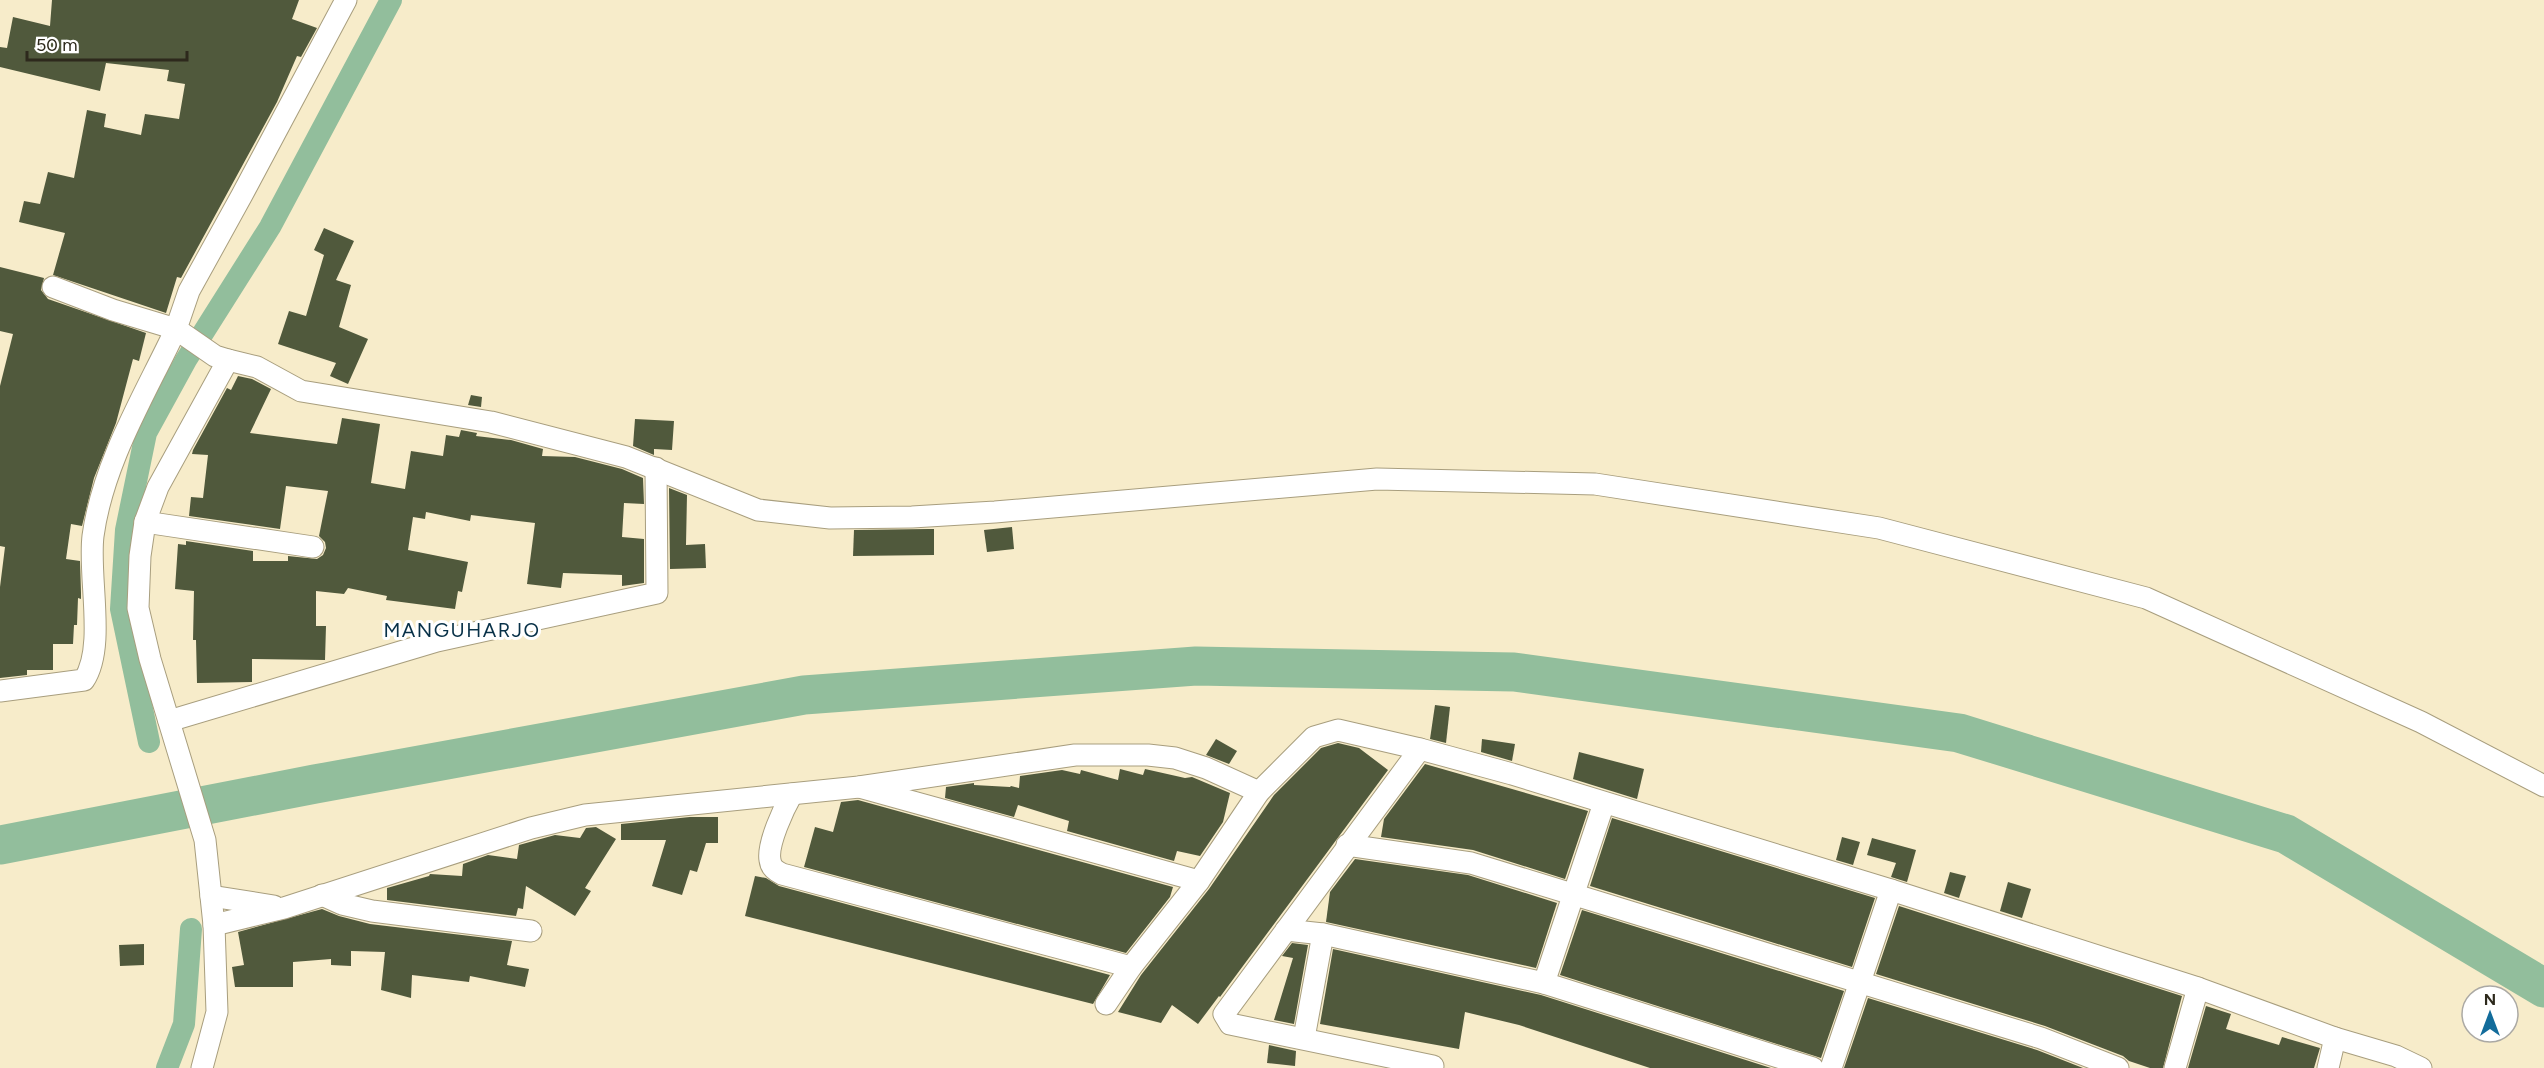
<svg xmlns="http://www.w3.org/2000/svg" width="2544" height="1068" viewBox="0 0 2544 1068" font-family="Figtree,sans-serif">
  <rect width="100%" height="100%" fill="#f7ecca"/>
  <g fill="none" stroke-linecap="round" stroke-linejoin="round">
    <g stroke="#92be9c" stroke-width="22">
      <path d="M 149,742 L 121,609 L 126,530 L 146,433 L 186,360 L 270,227 L 391,0"/>
      <path d="M 167,1068 L 184,1024 L 191,929"/>
    </g>
    <path stroke="#92be9c" stroke-width="39" d="M 0,845 L 315,784 L 804,695 L 1196,666 L 1514,672 L 1959,733 L 2286,834 L 2544,988"/>
  </g>
  <g fill="#50593c">
    <path d="M 52,0 L 299,0 L 292,19 L 317,28 L 301,57 L 297,56 L 277,102 L 181,278 L 177,277 L 166,313 L 53,275 L 65,233 L 19,222 L 24,201 L 40,204 L 48,172 L 74,178 L 87,110 L 106,114 L 104,127 L 141,135 L 145,114 L 179,119 L 185,84 L 167,81 L 169,70 L 106,63 L 100,91 L 0,67 L 0,47 L 7,48 L 13,17 L 50,26 Z"/>
    <path d="M 324,228 L 354,241 L 336,280 L 351,285 L 339,327 L 368,339 L 348,384 L 330,376 L 336,363 L 278,344 L 289,311 L 306,316 L 324,255 L 314,250 Z"/>
    <path d="M 0,267 L 44,278 L 41,290 L 48,299 L 146,333 L 139,361 L 133,359 L 116,423 L 94,478 L 82,526 L 71,524 L 66,559 L 80,561 L 81,593 L 81,599 L 78,598 L 77,625 L 74,625 L 73,644 L 53,644 L 53,670 L 27,670 L 27,675 L 0,678 L 0,587 L 5,547 L 0,546 L 0,386 L 13,334 L 0,331 Z"/>
    <path d="M 238,376 L 252,379 L 271,389 L 250,433 L 337,444 L 342,418 L 380,424 L 371,483 L 405,489 L 411,451 L 443,456 L 446,435 L 459,437 L 461,430 L 477,433 L 476,436 L 511,440 L 543,449 L 542,456 L 575,457 L 622,469 L 643,478 L 644,504 L 624,503 L 622,537 L 644,539 L 644,583 L 622,586 L 622,575 L 563,573 L 561,588 L 527,584 L 535,523 L 471,515 L 470,521 L 426,512 L 425,519 L 413,517 L 408,550 L 468,562 L 462,592 L 458,591 L 455,609 L 386,600 L 387,596 L 348,588 L 344,594 L 316,591 L 316,626 L 326,626 L 325,660 L 252,659 L 252,682 L 197,683 L 196,640 L 193,640 L 194,591 L 175,589 L 178,544 L 186,545 L 186,541 L 253,551 L 253,561 L 288,561 L 288,556 L 317,559 L 323,555 L 326,548 L 325,542 L 319,536 L 328,491 L 286,486 L 280,529 L 189,516 L 191,497 L 203,498 L 208,455 L 192,454 L 193,450 L 227,388 L 231,390 Z"/>
    <path d="M 471,395 L 482,397 L 481,407 L 468,405 Z"/>
    <path d="M 635,419 L 674,421 L 672,450 L 654,449 L 654,455 L 633,446 Z"/>
    <path d="M 669,488 L 687,495 L 686,545 L 705,544 L 706,568 L 670,569 Z"/>
    <path d="M 1012,527 L 1014,549 L 987,552 L 984,530 Z"/>
    <path d="M 928,529 L 934,529 L 934,555 L 853,556 L 854,530 Z"/>
    <path d="M 1435,705 L 1450,707 L 1446,743 L 1430,739 Z"/>
    <path d="M 1216,739 L 1237,751 L 1229,764 L 1206,755 Z"/>
    <path d="M 1482,739 L 1515,744 L 1512,761 L 1481,752 Z"/>
    <path d="M 1338,743 L 1359,748 L 1388,770 L 1220,997 L 1219,996 L 1198,1024 L 1172,1005 L 1161,1023 L 1118,1012 L 1141,975 L 1209,889 L 1274,795 L 1321,748 Z"/>
    <path d="M 1579,752 L 1644,769 L 1637,799 L 1573,779 Z"/>
    <path d="M 1425,764 L 1588,811 L 1565,879 L 1473,850 L 1381,837 L 1384,819 Z"/>
    <path d="M 1120,769 L 1143,775 L 1145,769 L 1185,778 L 1192,777 L 1230,793 L 1223,822 L 1200,856 L 1177,851 L 1174,861 L 1067,831 L 1069,821 L 1018,805 L 1014,817 L 945,798 L 946,787 L 974,783 L 974,785 L 1010,787 L 1011,786 L 1019,788 L 1020,776 L 1062,770 L 1080,774 L 1081,770 L 1118,780 Z"/>
    <path d="M 858,800 L 1173,887 L 1170,897 L 1126,953 L 804,867 L 815,827 L 833,832 L 841,802 Z"/>
    <path d="M 690,817 L 718,817 L 718,843 L 706,843 L 697,872 L 690,870 L 682,895 L 652,886 L 666,840 L 621,840 L 621,824 Z"/>
    <path d="M 1612,818 L 1875,898 L 1852,967 L 1590,886 Z"/>
    <path d="M 596,827 L 616,839 L 585,888 L 591,891 L 575,916 L 526,886 L 523,909 L 518,908 L 516,916 L 387,900 L 387,888 L 429,876 L 430,874 L 462,876 L 463,864 L 488,855 L 517,859 L 519,845 L 555,835 L 580,838 L 586,828 Z"/>
    <path d="M 1842,837 L 1860,842 L 1853,865 L 1836,860 Z"/>
    <path d="M 1872,838 L 1916,850 L 1907,882 L 1891,877 L 1896,863 L 1867,855 Z"/>
    <path d="M 1355,859 L 1468,875 L 1557,903 L 1536,968 L 1326,922 L 1330,892 Z"/>
    <path d="M 1950,872 L 1966,876 L 1959,898 L 1944,893 Z"/>
    <path d="M 755,876 L 766,878 L 779,886 L 1110,975 L 1093,1004 L 745,916 Z"/>
    <path d="M 2008,882 L 2031,889 L 2022,918 L 2000,911 Z"/>
    <path d="M 1899,906 L 2182,996 L 2163,1068 L 2150,1068 L 2129,1061 L 2123,1056 L 2045,1026 L 1876,974 Z"/>
    <path d="M 322,909 L 339,916 L 370,924 L 512,941 L 507,965 L 529,969 L 525,987 L 470,976 L 469,982 L 412,975 L 411,998 L 381,990 L 385,952 L 351,951 L 351,966 L 331,965 L 331,959 L 293,962 L 293,987 L 235,987 L 232,967 L 244,965 L 238,932 Z"/>
    <path d="M 1582,910 L 1844,991 L 1821,1058 L 1560,975 Z"/>
    <path d="M 1292,943 L 1308,945 L 1294,1024 L 1274,1020 L 1293,958 L 1282,956 Z"/>
    <path d="M 144,944 L 144,965 L 120,966 L 119,945 Z"/>
    <path d="M 1333,949 L 1541,995 L 1771,1068 L 1650,1068 L 1519,1025 L 1465,1012 L 1459,1049 L 1320,1024 Z"/>
    <path d="M 1868,998 L 2037,1050 L 2083,1068 L 1844,1068 Z"/>
    <path d="M 2206,1006 L 2231,1014 L 2226,1029 L 2279,1045 L 2282,1037 L 2320,1048 L 2314,1068 L 2188,1068 Z"/>
    <path d="M 1269,1045 L 1296,1051 L 1295,1066 L 1267,1063 Z"/>
  </g>
  <g fill="none" stroke-linecap="round" stroke-linejoin="round">
    <defs>
      <g id="minor">
        <path d="M 228,360 L 257,367 L 301,391 L 491,422 L 626,457 L 758,510 L 830,518 L 912,517 L 995,512 L 1377,479 L 1595,484 L 1879,528 L 2146,598 L 2421,722 L 2544,786"/>
        <path d="M 145,522 L 313,547"/>
        <path d="M 0,691 L 84,680 C 106,647 88,577 93,536 C 103,462 145,395 176,329 L 113,310 L 53,287"/>
        <path d="M 169,721 L 437,641 L 657,593 L 656,468"/>
        <path d="M 1420,749 L 1224,1014 L 1230,1024 L 1433,1066"/>
        <path d="M 859,787 L 1199,881 L 1259,792 L 1314,737 L 1338,730 L 1420,749 L 1512,774 L 1891,890 L 2198,988 L 2335,1038 L 2396,1056 L 2421,1068"/>
        <path d="M 792,794 C 784,808 767,844 770,860 C 771,868 776,871 782,874 L 1131,967"/>
        <path d="M 1347,845 L 1471,863 L 2041,1038 L 2118,1068"/>
        <path d="M 322,895 L 342,904 L 372,911 L 531,931"/>
        <path d="M 211,896 L 274,906"/>
        <path d="M 214,925 L 284,908 L 531,828 L 585,815 L 859,787 L 1075,755 L 1148,755 L 1175,758 L 1206,768 L 1259,792"/>
        <path d="M 1286,930 L 1323,934 L 1544,983 L 1813,1068"/>
        <path d="M 1544,983 L 1604,803"/>
        <path d="M 1106,1004 L 1131,967 L 1199,881"/>
        <path d="M 1304,1038 L 1323,934"/>
        <path d="M 202,1068 L 217,1012 L 214,925 L 205,840 L 150,659 L 138,608 L 140,556 L 145,522 L 158,487 L 228,360 L 215,356 L 176,329 L 189,291 L 242,195 L 346,0"/>
        <path d="M 1831,1068 L 1891,890"/>
        <path d="M 2175,1068 L 2198,988"/>
        <path d="M 2328,1068 L 2335,1038"/>
      </g>
    </defs>
    <use href="#minor" stroke="#a89e7e" stroke-width="23"/>
    <use href="#minor" stroke="#fff" stroke-width="21"/>
  </g>
  <g text-anchor="middle" dominant-baseline="central" stroke-width="6" stroke-linejoin="round" paint-order="stroke">
    <g font-size="20" letter-spacing="1.5" fill="#083148" stroke="#fff">
      <text x="462" y="630">MANGUHARJO</text>
    </g>
  </g>
  <g transform="translate(2490 1014)"><circle r="28" fill="#ffffff" stroke="#aba9a4" stroke-width="1.5"/>
  <path d="M0-4.5L10 22L0 15L-10 22Z" fill="#126c9b"/>
  <text y="-9" font-size="16" font-weight="bold" text-anchor="middle" fill="#2d291c">N</text>
  </g>
  <path d="M27 51v9h160v-9" fill="none" stroke="#2d291c" stroke-width="3"/>
  <text x="36" y="51" font-size="18" fill="#2d291c" stroke="#ffffff" stroke-width="4.5" paint-order="stroke">50 m</text>
</svg>
